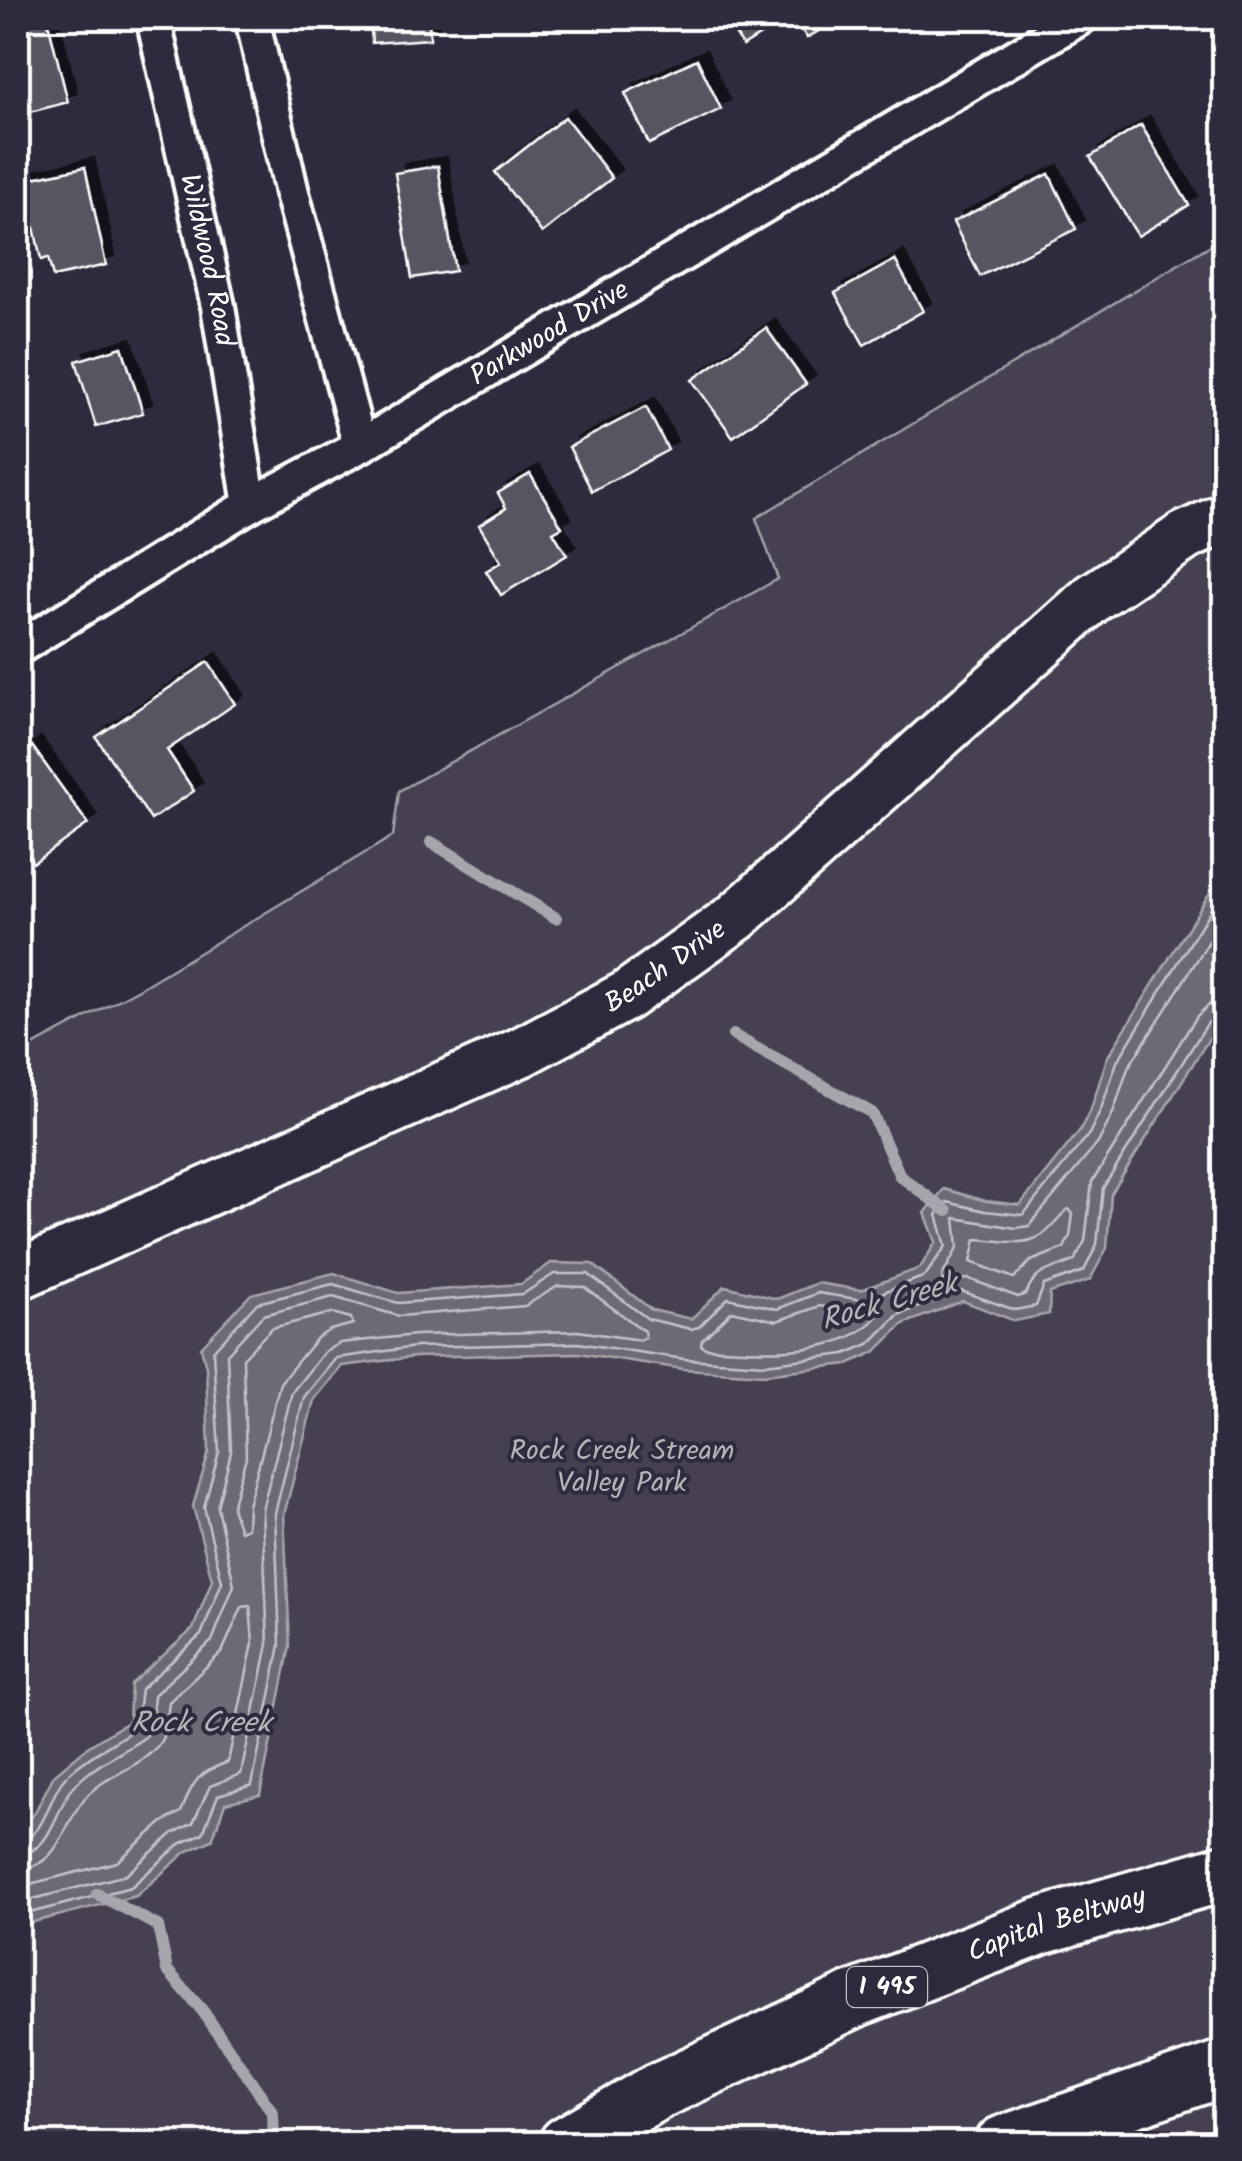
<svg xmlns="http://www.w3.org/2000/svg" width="1242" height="2161" viewBox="0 0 1242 2161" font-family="Kalam,sans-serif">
  <defs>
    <filter id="shadow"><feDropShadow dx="9" dy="-9" stdDeviation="0" flood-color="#0009"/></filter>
  </defs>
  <rect width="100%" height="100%" fill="#2f2a3d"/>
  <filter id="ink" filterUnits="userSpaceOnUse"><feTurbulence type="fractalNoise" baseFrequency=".01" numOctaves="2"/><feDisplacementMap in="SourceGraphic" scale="20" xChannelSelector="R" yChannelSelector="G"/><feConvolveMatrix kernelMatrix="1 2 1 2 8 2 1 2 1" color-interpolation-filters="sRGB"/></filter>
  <g filter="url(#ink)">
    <path fill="#464152" stroke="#a2a0a8" stroke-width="2.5" d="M 1224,237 L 1224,2143 L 18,2144 L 18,1054 L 139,989 L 393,836 L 399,791 L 778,579 L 756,518 Z"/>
    <path fill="#6d6a77" stroke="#a7a6ad" stroke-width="2.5" d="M 1224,870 L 1224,1020 L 1215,1029 L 1111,1194 L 1107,1248 L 1090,1280 L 1050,1293 L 1049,1314 L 1015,1321 L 963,1301 L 903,1324 L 875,1352 L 848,1364 L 765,1374 L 683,1369 L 578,1353 L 415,1357 L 342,1366 L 314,1400 L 284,1515 L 290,1646 L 260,1795 L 225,1803 L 212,1840 L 186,1852 L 136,1896 L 18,1926 L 18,1837 L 35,1812 L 54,1775 L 86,1748 L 129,1721 L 131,1684 L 193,1629 L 212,1580 L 193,1506 L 209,1452 L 206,1367 L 201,1347 L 251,1294 L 334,1273 L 398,1293 L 521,1284 L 551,1263 L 592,1264 L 652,1310 L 691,1319 L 725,1286 L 777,1299 L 817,1283 L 861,1290 L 920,1268 L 936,1242 L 925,1213 L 944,1189 L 986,1201 L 1020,1205 L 1080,1130 L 1092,1106 L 1107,1058 Z"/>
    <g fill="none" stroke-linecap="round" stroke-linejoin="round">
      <g stroke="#c5c3c9" stroke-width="2.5">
        <path d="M 1224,911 L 1215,932 L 1128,1068 L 1113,1113 L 1098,1143 L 1029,1226 L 1016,1228 L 955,1218 L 958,1247 L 942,1276 L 943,1281 L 969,1279 L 1018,1297 L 1026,1294 C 1034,1270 1053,1269 1074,1261 L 1085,1241 L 1092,1182 L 1197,1016 L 1210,1004 L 1224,1001"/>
        <path d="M 1069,1209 L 1073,1214 L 1070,1236 L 1064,1248 L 1031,1261 L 1014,1278 L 971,1262 L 976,1239 C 1000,1239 1027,1250 1047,1231 C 1055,1224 1060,1214 1069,1209 Z"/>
        <path d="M 820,1306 L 858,1313 L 873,1311 L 877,1316 C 843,1359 756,1351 705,1348 L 701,1345 L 702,1340 L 732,1311 L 777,1321 Z"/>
        <path d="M 332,1313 L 351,1318 L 353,1324 L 330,1330 L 317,1338 L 280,1383 L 248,1506 L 247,1528 L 240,1531 L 232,1507 L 246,1457 L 243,1358 L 272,1328 Z"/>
        <path d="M 18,1841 C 45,1838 48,1797 64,1779 C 83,1758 112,1745 136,1728 L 141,1689 L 201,1635 L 222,1582 L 204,1507 L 219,1452 L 213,1351 L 257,1303 L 333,1284 L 398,1303 L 523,1294 L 554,1274 L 588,1274 L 648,1319 L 691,1329 L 699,1327 L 728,1298 L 777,1309 L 818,1293 L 863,1300 L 925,1276 L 946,1246 L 937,1215 L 947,1202 L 985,1211 L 1023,1215 L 1089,1134 L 1101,1109 L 1117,1062 L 1224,888"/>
        <path d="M 18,1854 C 52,1852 54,1811 72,1789 C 90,1766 122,1754 145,1737 L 152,1724 L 154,1695 L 212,1641 L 234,1585 L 217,1507 L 231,1452 L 227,1354 L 263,1315 L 333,1297 L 399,1316 L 525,1306 L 558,1286 L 584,1287 L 644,1331 L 645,1337 L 640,1340 L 578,1331 L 415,1335 L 340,1343 L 325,1351 L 292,1392 L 262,1510 L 268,1644 L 241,1774 L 210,1786 L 193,1823 L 172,1834 L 126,1875 L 18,1903"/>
        <path d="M 18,1869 C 61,1867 62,1824 85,1798 C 105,1774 145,1767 161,1741 C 168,1729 167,1715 169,1702 L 222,1652 L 242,1607 L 250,1606 L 253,1643 L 228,1762 C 195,1774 194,1781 181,1812 L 163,1822 L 117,1862 L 18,1887"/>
        <path d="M 18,1916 L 131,1887 L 180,1844 L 203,1833 L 218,1795 L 252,1785 L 280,1645 L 275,1513 L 304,1397 L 336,1358 L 415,1347 L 578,1343 L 684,1359 L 765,1364 L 845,1354 L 869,1344 L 898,1315 L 961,1291 L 1015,1310 L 1036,1306 L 1044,1285 L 1084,1271 L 1097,1244 L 1103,1188 L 1207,1024 L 1216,1015 L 1224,1014"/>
      </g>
      <g stroke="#a7a6ad" stroke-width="12">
        <path d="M 431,842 L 556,918"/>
        <path d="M 733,1035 L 872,1113 L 900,1176 L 947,1211"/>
        <path d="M 97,1894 L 158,1926 L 167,1970 L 202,2010 L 273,2113 L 274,2144"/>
      </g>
    </g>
    <g fill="#595564" stroke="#fff" stroke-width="2.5" filter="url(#shadow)">
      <path d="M 18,18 L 47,18 L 68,102 L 19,115 Z"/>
      <path d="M 370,18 L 429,18 L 430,39 L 372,43 Z"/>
      <path d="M 725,18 L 788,18 L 743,46 Z"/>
      <path d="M 794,18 L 840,18 L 807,38 Z"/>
      <path d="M 697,59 L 721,109 L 649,144 L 625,93 Z"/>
      <path d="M 565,117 L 612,178 L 542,233 L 495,172 Z"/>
      <path d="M 1141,125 L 1189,205 L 1138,236 L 1090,157 Z"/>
      <path d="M 438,166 L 455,271 L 412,278 L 395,173 Z"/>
      <path d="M 85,167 L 106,265 L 53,277 L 48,258 L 41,260 L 24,180 Z"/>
      <path d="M 1049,174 L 1076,229 L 980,276 L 953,222 Z"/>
      <path d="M 895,260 L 923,311 L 864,345 L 835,293 Z"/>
      <path d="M 766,328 L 806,384 L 733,437 L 692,380 Z"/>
      <path d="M 122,347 L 143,413 L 96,427 L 76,361 Z"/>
      <path d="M 646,407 L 668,450 L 592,491 L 569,447 Z"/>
      <path d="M 530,474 L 562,527 L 553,532 L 567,555 L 501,595 L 486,571 L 501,562 L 479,525 L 506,508 L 498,493 Z"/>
      <path d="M 208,662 L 235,704 L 167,750 L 194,791 L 151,820 L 96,737 Z"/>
      <path d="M 32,746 L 88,824 L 33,863 L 18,842 L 18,757 Z"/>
    </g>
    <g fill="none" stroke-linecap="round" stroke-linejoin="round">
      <defs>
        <g id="street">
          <path id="s1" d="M 153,18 L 218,306 L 250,505"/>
          <path d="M 252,18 L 292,193 L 360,446"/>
          <path id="s2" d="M 18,648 L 250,505 L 360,446 L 1080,18"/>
        </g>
        <g id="secondary">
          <path id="s3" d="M 18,1275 L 521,1052 L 626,996 L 736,917 L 1094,597 L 1185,536 L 1224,518"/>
        </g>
        <g id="highway">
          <path id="s4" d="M 567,2144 L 658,2091 L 855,1999 L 1041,1926 L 1224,1873"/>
          <path d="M 1003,2144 L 1224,2068"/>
        </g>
      </defs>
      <use href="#street" stroke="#fff" stroke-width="40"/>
      <use href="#secondary" stroke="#fff" stroke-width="55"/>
      <use href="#highway" stroke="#fff" stroke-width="62"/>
      <use href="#street" stroke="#2f2a3d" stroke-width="32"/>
      <use href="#secondary" stroke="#2f2a3d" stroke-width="48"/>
      <use href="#highway" stroke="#2f2a3d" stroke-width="55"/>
    </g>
  </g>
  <g text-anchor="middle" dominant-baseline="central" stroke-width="8" stroke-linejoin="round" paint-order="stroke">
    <rect fill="#2f2a3d" stroke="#c1bfc5" stroke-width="2.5" x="847" y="1967" width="80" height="40" rx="8"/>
    <g font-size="25" font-weight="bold" fill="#fff">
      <text x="887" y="1987">I 495</text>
    </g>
    <g font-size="28" fill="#fff" stroke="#2f2a3d">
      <text stroke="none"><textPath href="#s1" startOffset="248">Wildwood Road</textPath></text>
      <text stroke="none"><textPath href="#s2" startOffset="618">Parkwood Drive</textPath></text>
      <text stroke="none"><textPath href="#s3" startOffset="718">Beach Drive</textPath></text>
      <text stroke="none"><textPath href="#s4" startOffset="538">Capital Beltway</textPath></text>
    </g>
    <g font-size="28" fill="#b5b3ba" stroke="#2f2a3d">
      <text x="622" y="1451">Rock Creek Stream<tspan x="622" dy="32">Valley Park</tspan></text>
    </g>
    <g font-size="30" font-style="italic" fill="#b6b4bb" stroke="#2f2a3d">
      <text transform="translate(889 1303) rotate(-16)">Rock Creek</text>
      <text x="201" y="1724">Rock Creek</text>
    </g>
  </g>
  <rect width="1242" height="2161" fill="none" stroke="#2f2a3d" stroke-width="60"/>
  <rect x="30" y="30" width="1182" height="2101" fill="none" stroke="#fff" stroke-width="4" filter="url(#ink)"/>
</svg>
